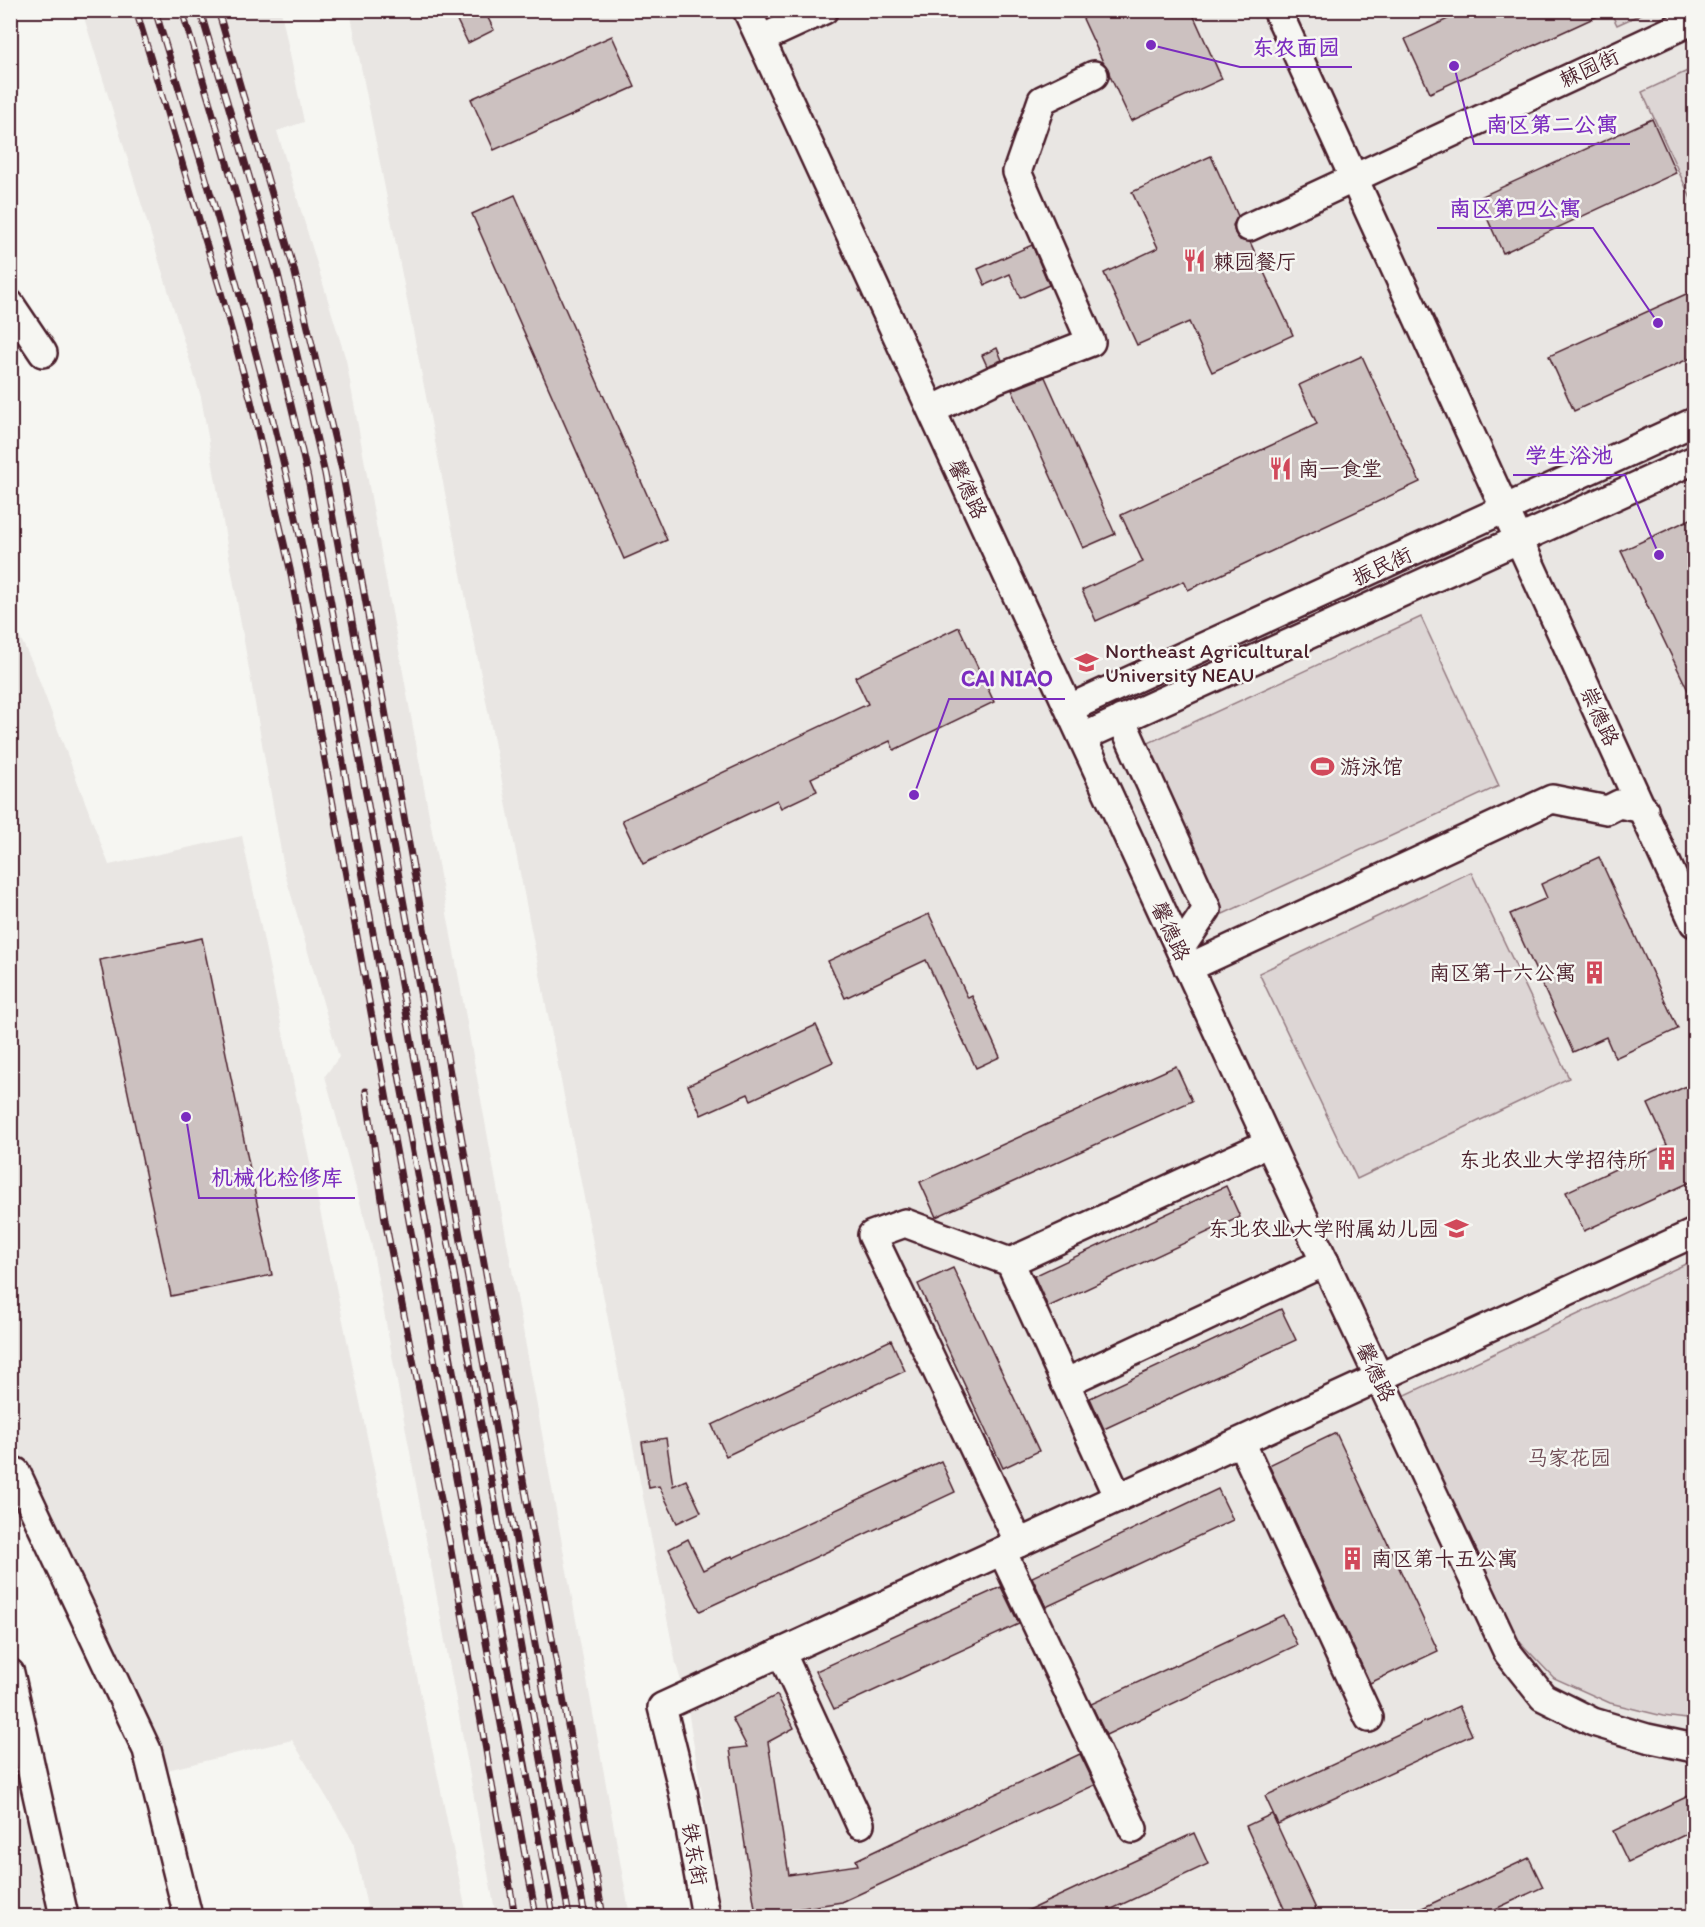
<svg xmlns="http://www.w3.org/2000/svg" width="1705" height="1927" viewBox="0 0 1705 1927" font-family="Itim,'LXGW WenKai TC',sans-serif">
  <rect width="100%" height="100%" fill="#f6f6f2"/>
  <filter id="ink" filterUnits="userSpaceOnUse"><feTurbulence type="fractalNoise" baseFrequency=".0167" numOctaves="2"/><feDisplacementMap in="SourceGraphic" scale="12" xChannelSelector="R" yChannelSelector="G"/><feConvolveMatrix kernelMatrix="1 2 1 2 8 2 1 2 1" color-interpolation-filters="sRGB"/></filter>
  <g filter="url(#ink)">
    <g fill="#e9e6e3">
      <path d="M 82,11 L 281,11 L 304,122 L 277,131 L 346,360 L 630,1916 L 496,1916 L 371,1242 L 325,1076 L 339,1057 L 285,874 L 201,397 Z"/>
      <path d="M 350,11 L 1694,11 L 1694,1916 L 722,1916 L 686,1698 L 676,1664 Z"/>
      <path d="M 10,617 L 33,664 L 109,865 L 242,836 L 467,1916 L 369,1916 L 353,1841 L 292,1740 L 167,1770 L 11,1436 Z"/>
      <path d="M 10,1791 L 45,1855 L 64,1916 L 11,1916 Z"/>
    </g>
    <g fill="#ddd6d5" stroke="#947a80" stroke-width="1.5">
      <path d="M 1610,11 L 1648,11 L 1617,25 Z"/>
      <path d="M 1694,68 L 1694,205 L 1642,92 Z"/>
      <path d="M 1421,617 L 1499,786 L 1223,914 L 1144,745 Z"/>
      <path d="M 1471,872 L 1569,1078 L 1357,1179 L 1259,973 Z"/>
      <path d="M 1694,1260 L 1694,1720 L 1663,1716 L 1610,1703 L 1554,1678 L 1515,1637 L 1399,1398 Z"/>
    </g>
    <g fill="#ccc1c0" stroke="#4a1f2b" stroke-width="1.5">
      <path d="M 452,10 L 484,10 L 494,30 L 468,43 Z"/>
      <path d="M 1079,10 L 1191,10 L 1222,79 L 1131,121 L 1110,76 L 1108,69 L 1103,62 Z"/>
      <path d="M 1467,10 L 1611,10 L 1430,93 L 1405,39 Z"/>
      <path d="M 612,36 L 635,87 L 494,150 L 471,99 Z"/>
      <path d="M 1652,119 L 1676,173 L 1503,253 L 1478,198 Z"/>
      <path d="M 1211,156 L 1238,216 L 1233,225 L 1235,233 L 1240,240 L 1250,242 L 1293,335 L 1212,372 L 1189,322 L 1137,345 L 1104,273 L 1158,248 L 1132,192 Z"/>
      <path d="M 515,195 L 667,540 L 624,559 L 472,214 Z"/>
      <path d="M 1032,245 L 1049,285 L 1020,298 L 1010,274 L 985,285 L 978,269 Z"/>
      <path d="M 1695,290 L 1695,356 L 1574,411 L 1549,356 Z"/>
      <path d="M 997,348 L 1002,360 L 987,366 L 982,355 Z"/>
      <path d="M 1362,356 L 1420,482 L 1188,590 L 1184,581 L 1096,621 L 1082,590 L 1143,562 L 1121,515 L 1317,424 L 1299,385 Z"/>
      <path d="M 1045,377 L 1115,534 L 1083,548 L 1012,390 Z"/>
      <path d="M 1695,517 L 1695,705 L 1621,551 Z"/>
      <path d="M 959,627 L 994,702 L 894,750 L 890,741 L 811,778 L 817,791 L 781,808 L 777,800 L 643,864 L 622,820 L 868,704 L 855,677 Z"/>
      <path d="M 1599,857 L 1678,1029 L 1615,1058 L 1606,1037 L 1573,1052 L 1510,914 L 1547,898 L 1541,884 Z"/>
      <path d="M 929,914 L 968,998 L 972,996 L 1000,1057 L 976,1068 L 926,960 L 845,998 L 828,961 Z"/>
      <path d="M 202,938 L 272,1275 L 171,1296 L 100,960 Z"/>
      <path d="M 816,1025 L 833,1062 L 751,1100 L 748,1094 L 701,1115 L 688,1085 Z"/>
      <path d="M 1176,1066 L 1192,1101 L 936,1217 L 920,1182 Z"/>
      <path d="M 1695,1082 L 1695,1180 L 1584,1231 L 1566,1192 L 1667,1145 L 1648,1104 Z"/>
      <path d="M 1226,1186 L 1240,1217 L 1048,1307 L 1034,1276 Z"/>
      <path d="M 953,1268 L 1039,1451 L 1003,1468 L 918,1284 Z"/>
      <path d="M 1281,1309 L 1296,1340 L 1104,1429 L 1090,1398 Z"/>
      <path d="M 891,1340 L 905,1371 L 726,1456 L 712,1425 Z"/>
      <path d="M 1336,1433 L 1438,1651 L 1370,1683 L 1269,1465 Z"/>
      <path d="M 666,1438 L 673,1486 L 686,1480 L 701,1512 L 677,1523 L 659,1486 L 649,1488 L 642,1442 Z"/>
      <path d="M 941,1461 L 955,1492 L 700,1611 L 669,1549 L 688,1539 L 703,1570 L 732,1556 L 733,1558 Z"/>
      <path d="M 1218,1489 L 1233,1520 L 1046,1607 L 1032,1577 Z"/>
      <path d="M 1001,1587 L 1019,1624 L 834,1709 L 816,1671 Z"/>
      <path d="M 1283,1615 L 1297,1645 L 1106,1735 L 1091,1704 Z"/>
      <path d="M 777,1695 L 794,1728 L 768,1742 L 789,1875 L 858,1865 L 856,1860 L 1080,1754 L 1095,1785 L 842,1902 L 756,1915 L 730,1749 L 747,1747 L 732,1718 Z"/>
      <path d="M 1459,1706 L 1472,1735 L 1278,1824 L 1265,1796 Z"/>
      <path d="M 1695,1793 L 1695,1830 L 1628,1862 L 1613,1831 Z"/>
      <path d="M 1272,1814 L 1316,1909 L 1299,1917 L 1288,1917 L 1246,1826 Z"/>
      <path d="M 1194,1833 L 1208,1864 L 1095,1917 L 1014,1917 Z"/>
      <path d="M 1529,1858 L 1543,1887 L 1478,1917 L 1403,1917 Z"/>
    </g>
    <g fill="none" stroke-linecap="round" stroke-linejoin="round">
      <defs>
        <g id="minor">
          <path d="M 747,10 L 1269,1143 L 1508,1653 L 1543,1697 L 1593,1722 L 1647,1738 L 1694,1748"/>
          <path d="M 1277,10 L 1694,923"/>
          <path d="M 761,39 L 824,10"/>
          <path d="M 1249,227 L 1694,20"/>
          <path d="M 10,304 L 43,353"/>
          <path d="M 932,410 L 994,380 L 1091,342 L 1017,172 L 1042,100 L 1094,75"/>
          <path d="M 1070,708 L 1694,422"/>
          <path d="M 1121,719 L 1207,909 L 1180,949"/>
          <path d="M 1083,737 L 1694,460"/>
          <path d="M 1188,968 L 1552,799 L 1607,810 L 1619,804 L 1644,809"/>
          <path d="M 1010,1262 L 1269,1143"/>
          <path d="M 1065,1383 L 1325,1262"/>
          <path d="M 1241,1442 L 1369,1718"/>
          <path d="M 10,1470 L 16,1472 L 147,1750 L 188,1916"/>
          <path d="M 1019,1543 L 872,1235 L 905,1223 L 1010,1262 L 1118,1498"/>
          <path d="M 1002,1551 L 1133,1829"/>
          <path d="M 781,1652 L 860,1824"/>
          <path d="M 10,1673 L 64,1916"/>
          <path d="M 706,1916 L 683,1791 L 662,1707 L 1694,1233"/>
        </g>
      </defs>
      <use href="#minor" stroke="#4a1f2b" stroke-width="32"/>
      <use href="#minor" stroke="#f6f6f2" stroke-width="27"/>
      <defs>
        <g id="rail">
          <path d="M 136,10 L 220,289 L 251,401 L 290,569 L 536,1916"/>
          <path d="M 155,10 C 203,167 251,323 288,482 C 323,634 347,790 375,944 C 435,1268 491,1593 553,1916"/>
          <path d="M 182,10 C 229,165 273,320 308,478 L 452,1262 L 569,1916"/>
          <path d="M 200,10 L 278,274 L 325,474 L 421,997 L 438,1116 L 585,1916"/>
          <path d="M 218,10 L 294,269 L 342,470 L 515,1436 L 603,1916"/>
          <path d="M 366,1091 L 385,1220 L 449,1539 L 515,1916"/>
        </g>
      </defs>
      <use href="#rail" stroke="#4a1f2b" stroke-width="7"/>
      <use href="#rail" stroke="#f6f6f2" stroke-width="4.5" stroke-dasharray="14" stroke-linecap="butt"/>
    </g>
  </g>
  <defs>
    <symbol id="restaurant-bare" viewBox="-9 -9 18 18"><path d="M-5-6h1v4h1v-4h1v4h1v-4h1v5L-1.5 .5V6h-2V.5L-5-1ZM5-6V6H3V1.5H1.5Q1.5-4 5-6Z" fill="#d1495b" stroke="#f6f6f2" stroke-width="2.5" paint-order="stroke"/></symbol>
    <symbol id="university-bare" viewBox="-9 -9 18 18"><path d="M0-5L7-2L0 1L-7-2ZM-4 1L0 2.5L4 1V4Q0 6-4 4Z" fill="#d1495b" stroke="#f6f6f2" stroke-width="2.5" paint-order="stroke"/></symbol>
    <symbol id="stadium-bare" viewBox="-9 -9 18 18"><path d="M0-5a6.5 5 0 1 0 0 10a6.5 5 0 1 0 0-10ZM-3.5-1.8h7v3.6h-7Z" fill="#d1495b" stroke="#f6f6f2" stroke-width="2.5" paint-order="stroke"/></symbol>
    <symbol id="building-bare" viewBox="-9 -9 18 18"><path d="M-4-6H4V6H1V3H-1V6H-4ZM-2.5-4.3h1.7v1.8h-1.7ZM.8-4.3h1.7v1.8H.8ZM-2.5-1h1.7V.8h-1.7ZM.8-1h1.7V.8H.8Z" fill="#d1495b" stroke="#f6f6f2" stroke-width="2.5" paint-order="stroke"/></symbol>
    <symbol id="school-bare" viewBox="-9 -9 18 18"><path d="M0-5L7-2L0 1L-7-2ZM-4 1L0 2.5L4 1V4Q0 6-4 4Z" fill="#d1495b" stroke="#f6f6f2" stroke-width="2.5" paint-order="stroke"/></symbol>
  </defs>
  <g fill-rule="evenodd">
    <use href="#restaurant-bare" x="1178" y="244" width="33" height="33"/>
    <use href="#restaurant-bare" x="1264" y="452" width="33" height="33"/>
    <use href="#university-bare" x="1070" y="646" width="33" height="33"/>
    <use href="#stadium-bare" x="1306" y="750" width="33" height="33"/>
    <use href="#building-bare" x="1578" y="956" width="33" height="33"/>
    <use href="#building-bare" x="1650" y="1142" width="33" height="33"/>
    <use href="#school-bare" x="1440" y="1212" width="33" height="33"/>
    <use href="#building-bare" x="1336" y="1542" width="33" height="33"/>
  </g>
  <g text-anchor="middle" dominant-baseline="central" stroke-width="5" stroke-linejoin="round" paint-order="stroke">
    <g font-size="21" fill="#4a1f2b" stroke="#f6f6f2">
      <text transform="translate(1589 68) rotate(-25)">棘园街</text>
      <text transform="translate(968 489) rotate(65)">馨德路</text>
      <text transform="translate(1382 566) rotate(-25)">振民街</text>
      <text transform="translate(1600 716) rotate(65)">崇德路</text>
      <text transform="translate(1171 931) rotate(65)">馨德路</text>
      <text transform="translate(1376 1372) rotate(65)">馨德路</text>
      <text transform="translate(695 1854) rotate(80)">铁东街</text>
    </g>
    <g font-size="21" fill="#4a1f2b" stroke="#f6f6f2" text-anchor="start">
      <text x="1213" y="261">棘园餐厅</text>
      <text x="1298" y="468">南一食堂</text>
      <text x="1105" y="650">Northeast Agricultural<tspan x="1105" dy="24">University NEAU</tspan></text>
      <text x="1340" y="766">游泳馆</text>
      <text x="1576" y="972" text-anchor="end">南区第十六公寓</text>
      <text x="1648" y="1159" text-anchor="end">东北农业大学招待所</text>
      <text x="1439" y="1228" text-anchor="end">东北农业大学附属幼儿园</text>
      <text x="1371" y="1558">南区第十五公寓</text>
    </g>
    <g font-size="21" fill="#6f4d56" stroke="#f6f6f2">
      <text x="1569" y="1457">马家花园</text>
    </g>
  </g>
  <path fill="none" stroke="#7b2cbf" stroke-width="2" d="M1151 45L1240 67H1352M1454 66L1474 144H1630M1658 323L1593 228H1437M1659 555L1625 475H1513M914 795L949 699H1065M186 1117L199 1198H355"/>
  <g fill="#7b2cbf" stroke="#f6f6f2" stroke-width="2">
    <circle cx="1151" cy="45" r="6"/>
    <circle cx="1454" cy="66" r="6"/>
    <circle cx="1658" cy="323" r="6"/>
    <circle cx="1659" cy="555" r="6"/>
    <circle cx="914" cy="795" r="6"/>
    <circle cx="186" cy="1117" r="6"/>
  </g>
  <g font-size="22" text-anchor="middle" font-weight="bold" fill="#7b2cbf" stroke="#f6f6f2" stroke-width="5" stroke-linejoin="round" paint-order="stroke">
    <text x="1296" y="55">东农面园</text>
    <text x="1552" y="132">南区第二公寓</text>
    <text x="1515" y="216">南区第四公寓</text>
    <text x="1569" y="463">学生浴池</text>
    <text x="1007" y="686">CAI NIAO</text>
    <text x="277" y="1185">机械化检修库</text>
  </g>
  <rect width="1705" height="1927" fill="none" stroke="#f6f6f2" stroke-width="36"/>
  <rect x="18" y="18" width="1669" height="1891" fill="none" stroke="#4a1f2b" stroke-width="2" filter="url(#ink)"/>
</svg>
